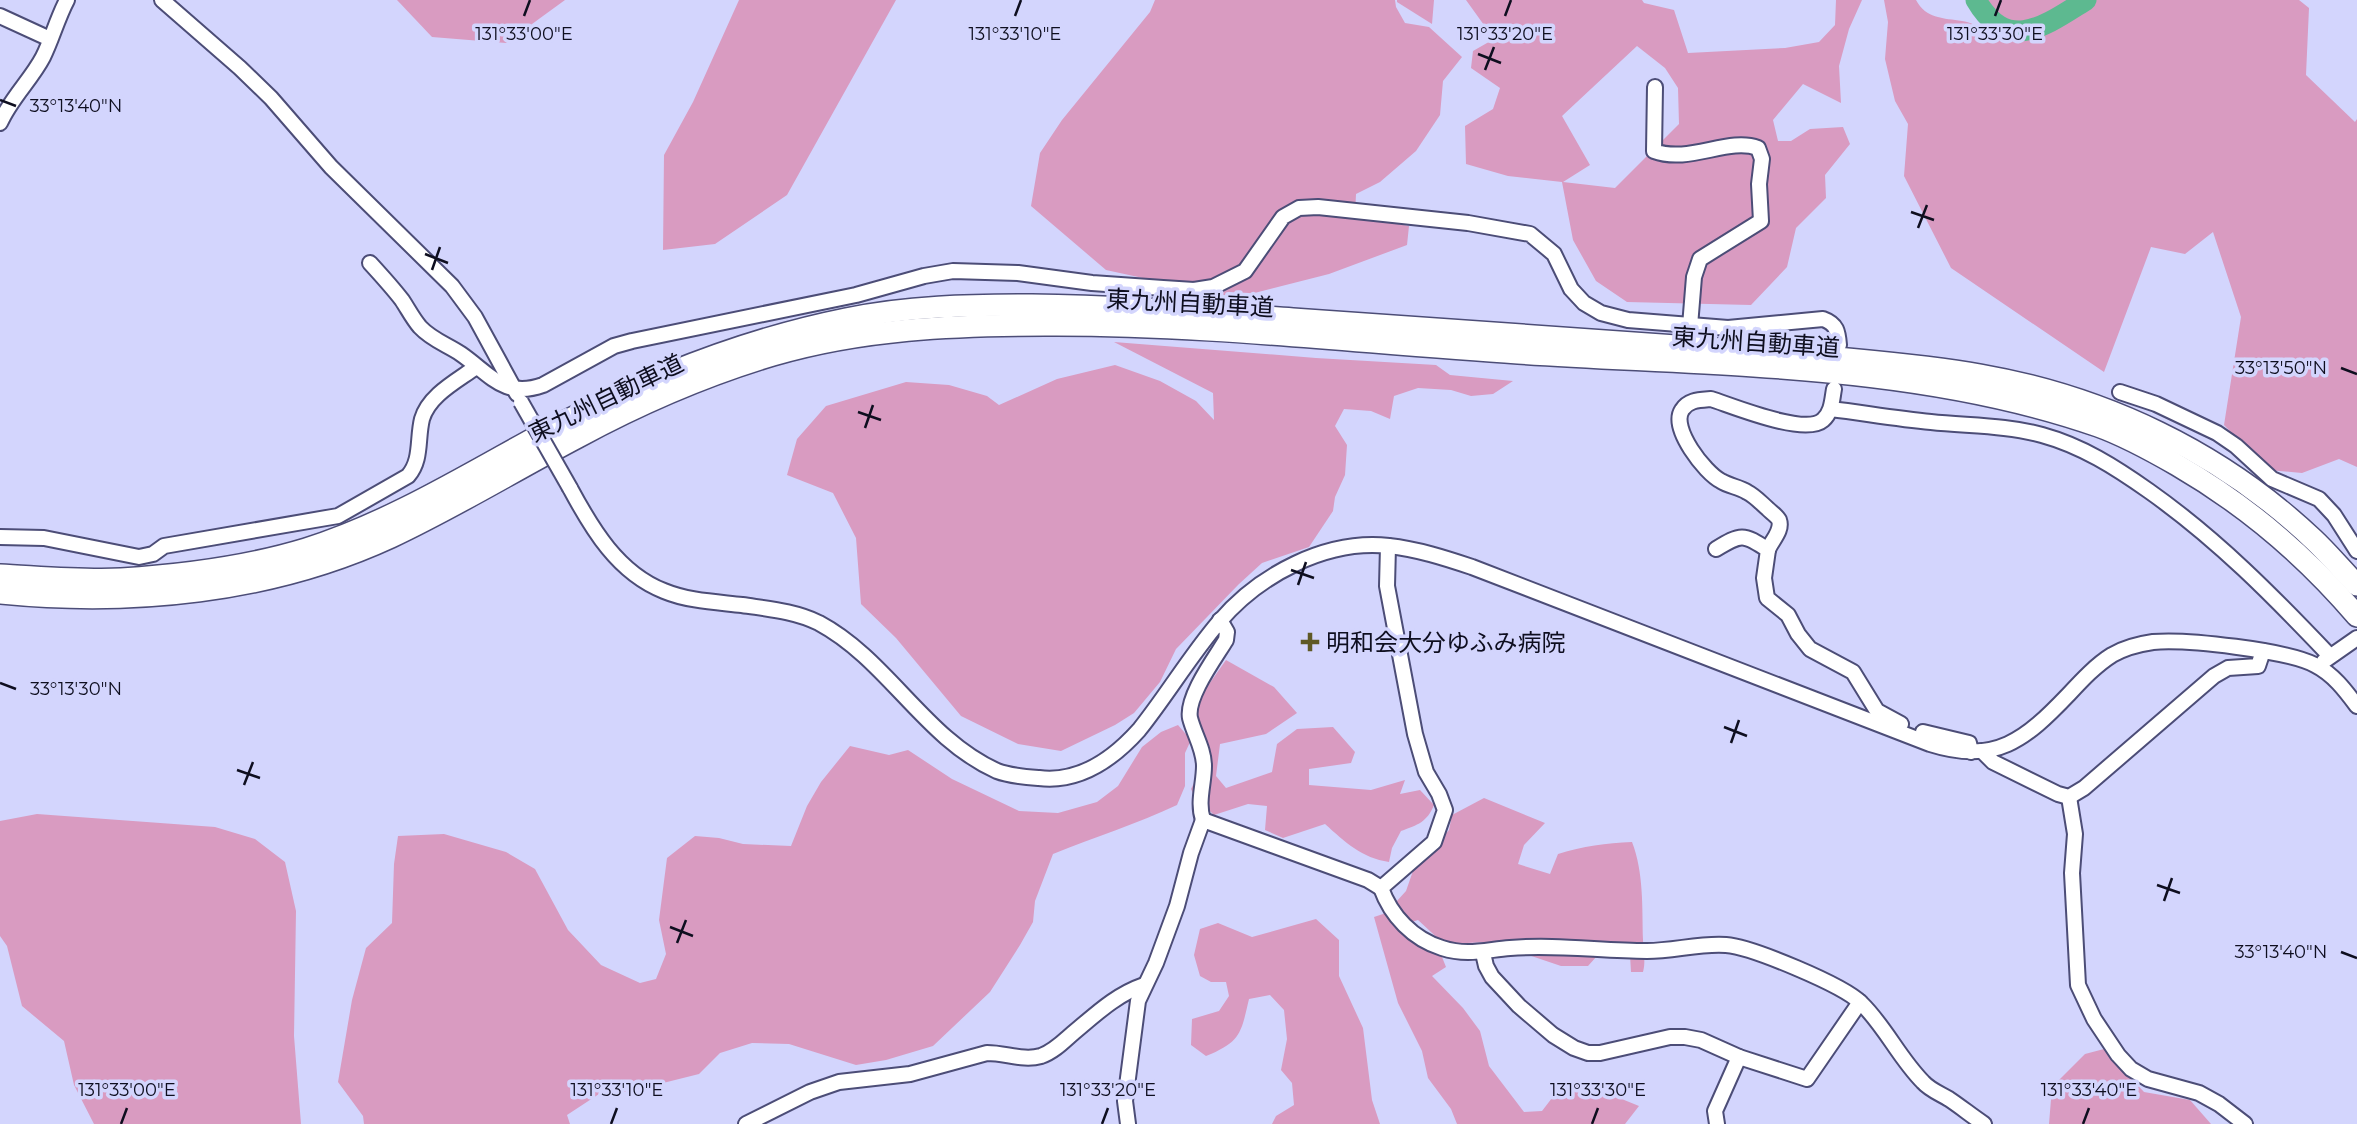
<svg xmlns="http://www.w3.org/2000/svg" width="2357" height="1124" viewBox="0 0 2357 1124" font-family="Montserrat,'Noto Sans JP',sans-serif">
  <rect width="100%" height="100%" fill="#d3d5fd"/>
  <g fill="#d99bc1" fill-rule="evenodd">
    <path d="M 397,0 L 565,0 L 506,43 L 432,37 Z"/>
    <path d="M 739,0 L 896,0 L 787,195 L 715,244 L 663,250 L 664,155 L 693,102 Z"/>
    <path d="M 1155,0 L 1395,0 L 1396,7 L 1405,23 L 1429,27 L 1462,57 L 1443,81 L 1440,115 L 1416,151 L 1380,182 L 1356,194 L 1355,216 L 1409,226 L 1407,245 L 1329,274 L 1235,298 L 1106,270 L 1031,206 L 1040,153 L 1062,120 L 1150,12 Z"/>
    <path d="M 1397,0 L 1434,0 L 1432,24 L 1397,2 Z"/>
    <path d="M 1466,0 L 1642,0 L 1644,3 L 1674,10 L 1688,53 L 1785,48 L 1819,42 L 1835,25 L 1836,0 L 1862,0 L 1849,29 L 1839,66 L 1841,103 L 1803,84 L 1773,120 L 1778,141 L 1791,141 L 1810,129 L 1843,127 L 1850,144 L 1825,175 L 1826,198 L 1796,228 L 1787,267 L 1751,305 L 1627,302 L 1596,281 L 1573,240 L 1562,182 L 1508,176 L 1466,164 L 1465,126 L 1493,109 L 1500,88 L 1471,68 L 1473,51 L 1494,39 ZM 1637,46 L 1665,68 L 1678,88 L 1679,124 L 1615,188 L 1563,182 L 1590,165 L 1562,116 Z"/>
    <path d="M 1884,0 L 1916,0 C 1926,19 1944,18 1962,21 C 1970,22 1977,26 1985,29 L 1988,0 L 2299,0 L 2309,8 L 2306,75 L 2355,122 L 2357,119 L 2357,467 L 2339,459 L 2302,473 L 2268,470 L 2224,425 L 2241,317 L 2213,232 L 2185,254 L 2151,247 L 2104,372 L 1951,268 L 1904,176 L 1908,124 L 1895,101 L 1885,59 L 1888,22 Z"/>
    <path d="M 1114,342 L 1316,358 L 1436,365 L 1450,375 L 1513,381 L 1493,394 L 1471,396 L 1451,390 L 1418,388 L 1394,396 L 1390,419 L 1371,411 L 1344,409 L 1335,426 L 1347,445 L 1345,475 L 1335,497 L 1333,511 L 1309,547 L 1262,563 L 1239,584 L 1176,649 L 1160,682 L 1134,713 L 1115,725 L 1061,751 L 1018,744 L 961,716 L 896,638 L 861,604 L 856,538 L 833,493 L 787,475 L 797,439 L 826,406 L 906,382 L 949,385 L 987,396 L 999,405 L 1057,379 L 1115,365 L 1160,381 L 1196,401 L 1214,420 L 1213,393 Z"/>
    <path d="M 1226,660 L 1274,687 L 1297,713 L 1266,734 L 1220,744 L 1216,776 L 1226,788 L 1272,772 L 1277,744 L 1297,729 L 1333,727 L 1355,752 L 1351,763 L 1309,769 L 1309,785 L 1371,790 L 1405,780 L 1400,794 L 1420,790 L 1434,805 C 1427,822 1418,825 1401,831 L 1392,848 L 1389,862 C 1362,858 1345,842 1325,824 L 1283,838 L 1265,830 L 1267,806 L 1248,804 L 1214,815 L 1195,797 L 1191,789 L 1202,767 L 1197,718 L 1199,706 L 1202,694 Z"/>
    <path d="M 1178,725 L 1191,740 L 1185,753 L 1185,786 L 1177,805 C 1137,824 1095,837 1053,854 L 1035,901 L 1033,922 L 1020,945 L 990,992 L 933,1046 L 886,1060 L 856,1065 L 789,1044 L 752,1043 L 720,1053 L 699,1074 L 631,1091 L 599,1094 L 567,1115 L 570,1124 L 364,1124 L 363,1116 L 338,1082 L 352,1000 L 366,948 L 392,923 L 394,864 L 398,836 L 444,834 L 506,852 L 535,869 L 568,930 L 601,965 L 640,983 L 656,979 L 666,954 L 659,920 L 667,858 L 695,836 L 719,838 L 743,844 L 791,846 L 807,806 L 821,782 L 850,746 L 889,755 L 908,750 L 952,779 L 1019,811 L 1058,813 L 1097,802 L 1118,786 L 1142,747 L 1161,732 Z"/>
    <path d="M 1484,798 L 1545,823 L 1524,845 L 1518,864 L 1550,874 L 1558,854 C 1583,846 1606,843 1632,842 C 1644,873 1642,908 1643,940 C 1643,952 1646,961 1643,972 L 1631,972 L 1630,955 L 1597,956 L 1588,966 L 1561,966 L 1490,942 L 1444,944 L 1418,920 L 1397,927 L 1415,942 L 1442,957 L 1446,967 L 1432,976 L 1463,1008 L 1480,1031 L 1489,1066 L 1524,1112 L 1542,1111 L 1552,1098 L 1575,1080 L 1639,1106 L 1625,1124 L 1457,1124 L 1451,1109 L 1428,1078 L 1422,1051 L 1398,1003 L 1374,917 L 1386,913 L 1406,891 L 1414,868 L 1449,830 L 1452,815 Z"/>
    <path d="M 37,814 L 215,827 L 255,839 L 285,862 L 296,911 L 294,1036 L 301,1124 L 94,1124 L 74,1085 L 64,1041 L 22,1006 L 7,946 L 0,936 L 0,821 Z"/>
    <path d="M 1316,919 L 1339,940 L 1339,976 L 1363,1028 L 1372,1100 L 1380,1124 L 1272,1124 L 1276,1116 L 1294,1105 L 1292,1083 L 1281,1070 L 1287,1039 L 1284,1010 L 1270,995 L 1249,999 C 1241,1033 1241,1042 1206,1056 L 1191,1045 L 1192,1019 L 1219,1011 L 1229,996 L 1226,982 L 1211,982 L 1200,976 L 1194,955 L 1200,929 L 1218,923 L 1252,937 Z"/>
    <path d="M 2104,1049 L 2144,1092 L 2190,1100 L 2211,1124 L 2049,1124 L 2052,1087 L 2085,1054 Z"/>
  </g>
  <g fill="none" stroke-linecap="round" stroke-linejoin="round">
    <path stroke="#5db990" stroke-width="21" d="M 1976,0 C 2008,55 2046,25 2086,0"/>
    <defs>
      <g id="minor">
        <path d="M 162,0 L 240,68 L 271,98 L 331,167 L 452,286 L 475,317 L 517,394"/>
        <path d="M 0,16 L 50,39"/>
        <path d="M 1655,87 L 1654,151 C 1689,164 1728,137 1758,148 L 1762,159 L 1759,184 L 1761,221 L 1700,259 L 1694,277 L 1690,326"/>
        <path d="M 0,123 C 11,98 31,80 43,57 C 52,39 57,19 67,0"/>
        <path d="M 370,263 C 381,275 392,287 402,300 C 408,309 413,319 420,327 C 432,340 448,345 461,354 C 490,374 504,399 543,385 L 614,346 L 632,341 L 856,295 L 924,276 L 953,271 L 1018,273 L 1092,283 L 1163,288 L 1194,290 L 1213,287 L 1245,271 L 1283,217 L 1299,208 L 1318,207 L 1468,223 L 1530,234 L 1554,254 L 1571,289 L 1584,303 L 1601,313 L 1628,320 L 1728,328 L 1823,319 C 1837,324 1838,332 1839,345"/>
        <path d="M 2120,392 L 2156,404 L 2217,433 L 2236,446 L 2272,479 L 2319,499 L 2334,515 L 2357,551"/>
        <path d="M 1831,409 C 1864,413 1897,419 1931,422 C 1968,426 2006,425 2042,435 C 2082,446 2115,467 2149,491 C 2217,539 2273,596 2330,656"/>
        <path d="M 570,488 C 592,529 618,573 664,591 C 688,601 716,602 742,605 C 768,609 795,611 819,623 C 888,660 925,739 997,771 C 1010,776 1025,777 1039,778 C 1080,783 1113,759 1139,730 C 1167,695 1190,656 1219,622 C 1259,575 1326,539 1389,546 C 1417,549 1445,558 1472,567 L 1930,744 C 1996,765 2025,740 2069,694 C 2082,680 2096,665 2112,655 C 2124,648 2139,644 2153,642 C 2186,639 2286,650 2315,665 C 2333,674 2345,690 2357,706"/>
        <path d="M 0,537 L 44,538 L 139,557 L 153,554 L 164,546 L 338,516 L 408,476 C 422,460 417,439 422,419 C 429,395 457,381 476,367"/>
        <path d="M 1388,546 L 1387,586 L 1415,734 L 1426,772 L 1439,794 L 1445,810 L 1434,842 L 1381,888 C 1391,916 1413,939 1442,948 C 1467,956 1485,950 1510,948 C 1556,944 1601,951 1647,951 C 1674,951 1700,943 1726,945 C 1752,947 1843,985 1861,1003 C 1885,1026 1899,1058 1923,1082 C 1930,1090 1941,1094 1949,1099 C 1961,1107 1972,1116 1984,1124"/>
        <path d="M 1716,549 C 1741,534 1743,533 1768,550 L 1764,578 L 1767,598 L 1788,615 L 1798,634 L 1810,649 L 1853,672 L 1877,711 L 1901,724"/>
        <path d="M 1768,550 C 1771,541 1783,531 1779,520 C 1777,516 1771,512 1768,509 C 1761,503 1755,496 1747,492 C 1739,487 1729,486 1721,481 C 1705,473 1670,428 1682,410 C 1688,400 1699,400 1711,399 C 1733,406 1805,436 1823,420 C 1832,412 1832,400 1834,389"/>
        <path d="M 2324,661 L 2357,638"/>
        <path d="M 1923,732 L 1969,743 L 1971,752"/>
        <path d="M 1982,751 L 1993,762 L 2058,794 L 2069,797 L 2084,788 L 2214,676 L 2228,668 L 2258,666 L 2263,651"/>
        <path d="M 2069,797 L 2075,834 L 2072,873 L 2078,985 L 2094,1019 L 2118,1055 L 2131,1069 L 2148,1079 L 2199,1093 L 2219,1104 L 2245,1124"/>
        <path d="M 1203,820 C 1197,802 1204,784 1204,766 C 1204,749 1194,734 1190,718 C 1186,697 1215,658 1226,640 L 1227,632 L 1220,620"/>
        <path d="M 1483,953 L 1486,966 L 1492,977 L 1519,1006 L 1553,1035 L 1574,1048 L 1588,1053 L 1600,1053 L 1670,1037 L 1685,1037 L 1701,1040 L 1739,1057 L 1807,1079 L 1860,1002"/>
        <path d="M 746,1124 L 810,1092 L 839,1082 L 910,1074 L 987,1053 C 1006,1053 1023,1061 1041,1056 C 1053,1052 1063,1042 1072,1034 C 1095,1015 1115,995 1144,985"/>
        <path d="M 1128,1124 L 1125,1101 L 1138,1001 L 1156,963 L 1177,906 L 1191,853 L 1203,820 L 1368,880 L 1381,888"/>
        <path d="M 1717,1124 L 1715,1111 L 1739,1057"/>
      </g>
      <g id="highway">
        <path d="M 0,575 C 40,577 81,581 121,579 C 183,575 247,567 306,549 C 398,520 481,466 566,421 C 655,375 747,339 846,319 C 907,306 969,305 1032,305 C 1119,306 1206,313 1293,319 C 1464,332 1635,344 1806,355 C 1864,361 1923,365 1980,375 C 2105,397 2221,452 2313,539 C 2328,553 2342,570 2357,585"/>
        <path d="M 0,593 C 131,606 270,593 391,537 C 455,507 515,470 578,437 C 639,404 706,375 773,355 C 861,329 954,325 1045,325 C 1204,324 1360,343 1518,353 C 1710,366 1915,362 2098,426 C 2126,436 2151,450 2177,465 C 2246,505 2305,555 2357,616"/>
      </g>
    </defs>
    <use href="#minor" stroke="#4c4d77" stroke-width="18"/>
    <use href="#highway" stroke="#4c4d77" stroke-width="24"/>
    <use href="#minor" stroke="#fff" stroke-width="14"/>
    <use href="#highway" stroke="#fff" stroke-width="21"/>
    <defs>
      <path id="minor-bridge" d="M 521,402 L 570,488"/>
    </defs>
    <use href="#minor-bridge" stroke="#4c4d77" stroke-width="18" stroke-linecap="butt"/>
    <use href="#minor-bridge" stroke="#fff" stroke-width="14"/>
  </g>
  <path fill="none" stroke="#0e0e1f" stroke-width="2.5" d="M 524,16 L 530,0M 1015,16 L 1021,0M 1505,16 L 1511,0M 1995,16 L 2001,0M 1478,54 L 1501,63M 1485,70 L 1494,47M 0,100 L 16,106M 1911,212 L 1934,220M 1918,228 L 1927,205M 425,254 L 448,263M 432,270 L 440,247M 2341,368 L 2357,374M 858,412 L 881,420M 865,428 L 873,405M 1291,570 L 1314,578M 1298,585 L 1306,562M 0,683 L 16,689M 1724,727 L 1747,736M 1731,743 L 1739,720M 237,770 L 260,778M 244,785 L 253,762M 2157,885 L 2180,893M 2164,901 L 2172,878M 670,927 L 693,936M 677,943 L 686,920M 2341,952 L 2357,958M 121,1124 L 127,1108M 611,1124 L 617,1108M 1102,1124 L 1108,1108M 1592,1124 L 1598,1108M 2083,1124 L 2089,1108"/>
  <path fill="#5f5925" stroke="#d3d5fd" stroke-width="2.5" d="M1306.5 631.5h7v7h7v7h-7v7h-7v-7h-7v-7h7z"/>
  <g text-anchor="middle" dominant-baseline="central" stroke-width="7" stroke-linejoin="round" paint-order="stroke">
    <g font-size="24" fill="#0e0e1f" stroke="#d3d5fd">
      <text transform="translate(1190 303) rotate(3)">東九州自動車道</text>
      <text transform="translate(1756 342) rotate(4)">東九州自動車道</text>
      <text transform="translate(606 398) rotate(-26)">東九州自動車道</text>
    </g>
    <g font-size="24" fill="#0e0e1f" stroke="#d3d5fd" text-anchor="start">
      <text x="1326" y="642">明和会大分ゆふみ病院</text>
    </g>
  </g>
  <g font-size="18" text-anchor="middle" fill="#0e0e1f" stroke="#d3d5fd" stroke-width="7" stroke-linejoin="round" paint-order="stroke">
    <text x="524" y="40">131°33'00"E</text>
    <text x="1015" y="40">131°33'10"E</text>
    <text x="1505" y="40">131°33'20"E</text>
    <text x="1995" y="40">131°33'30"E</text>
    <text x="76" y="112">33°13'40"N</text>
    <text x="2281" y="374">33°13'50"N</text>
    <text x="76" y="695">33°13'30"N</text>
    <text x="2281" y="958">33°13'40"N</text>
    <text x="127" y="1096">131°33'00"E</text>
    <text x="617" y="1096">131°33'10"E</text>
    <text x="1108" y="1096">131°33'20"E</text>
    <text x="1598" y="1096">131°33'30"E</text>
    <text x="2089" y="1096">131°33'40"E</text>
  </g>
</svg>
